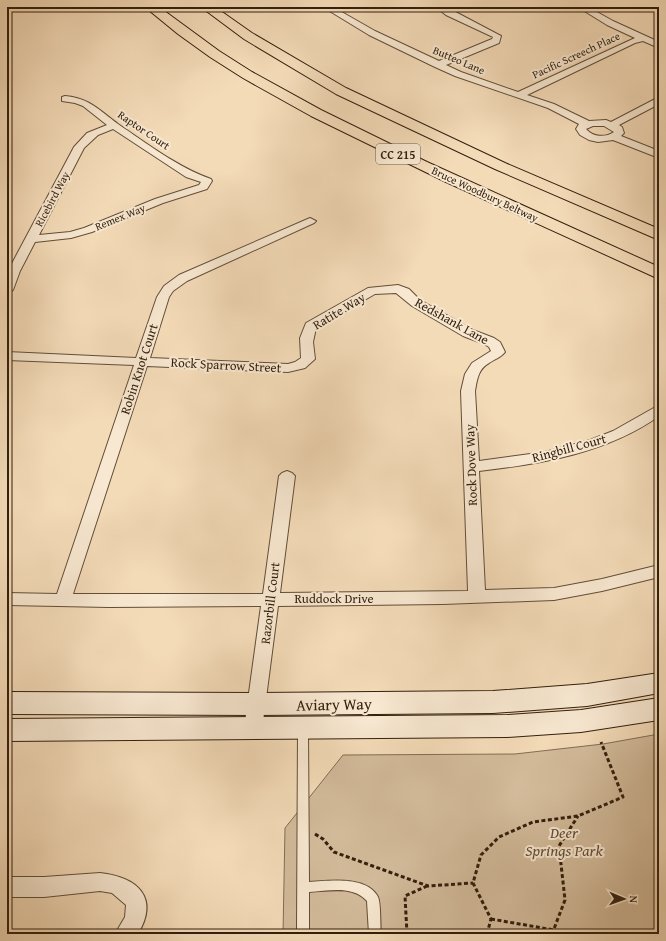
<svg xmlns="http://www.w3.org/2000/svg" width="666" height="941" viewBox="0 0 666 941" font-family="'Gentium Book Plus',serif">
  <rect width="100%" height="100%" fill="#f4dbb8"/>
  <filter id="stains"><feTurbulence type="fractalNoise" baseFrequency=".005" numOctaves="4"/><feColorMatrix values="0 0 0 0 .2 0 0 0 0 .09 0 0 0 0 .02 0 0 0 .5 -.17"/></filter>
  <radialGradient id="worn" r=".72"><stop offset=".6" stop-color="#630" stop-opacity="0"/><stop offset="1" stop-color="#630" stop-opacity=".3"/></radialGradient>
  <path fill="#d3bb9b" stroke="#826d54" d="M 659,734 L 659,934 L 283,934 L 285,828 L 343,755 L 515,754 L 603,744 Z"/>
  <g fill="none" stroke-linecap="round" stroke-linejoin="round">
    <defs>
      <path id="service" d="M 303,725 L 307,726 L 308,729 L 309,882 C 328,881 367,875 378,897 C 381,904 380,926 381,934 L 369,934 L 367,901 C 352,885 329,891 309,892 L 309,934 L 297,934 L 298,729 L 299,726 Z"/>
      <g id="minor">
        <path d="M 323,7 L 333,7 L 375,31 L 439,61 L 492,39 L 493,37 L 446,15 L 436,7 L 446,7 L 501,36 L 499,43 L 446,65 L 461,72 L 518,92 L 635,38 L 607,25 L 578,7 L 588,7 L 613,21 L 659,42 L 659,48 L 643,41 L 635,43 L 527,95 L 554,104 L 589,121 L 606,120 L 611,122 L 659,97 L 659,104 L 619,125 L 622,127 L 624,133 L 621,136 L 659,151 L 659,158 L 613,140 L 598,142 L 589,140 L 580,135 L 576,129 L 579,124 L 548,108 L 455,76 L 435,67 L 369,35 ZM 593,126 L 604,126 L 614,132 C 605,138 593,137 586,129 Z"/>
        <path d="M 65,96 C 89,98 99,110 118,124 C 146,143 179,168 211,179 L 212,181 L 207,189 L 163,203 L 92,232 L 71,238 L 35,242 L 20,271 L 13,290 L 7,294 L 8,271 L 74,147 L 87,133 L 107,125 L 83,106 L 75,103 L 62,101 L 62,97 ZM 113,129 L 186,177 L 201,182 L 199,185 L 155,199 L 84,228 L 70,232 L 39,235 L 84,148 L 98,135 Z"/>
        <path d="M 310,218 L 316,221 L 314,223 L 187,281 L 173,291 L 169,297 L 150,358 L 288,364 L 295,362 L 301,358 L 300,338 L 306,323 L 368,288 L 398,285 L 409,289 L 420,300 L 473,330 L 494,338 L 500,342 L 505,352 C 500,358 495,359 489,363 C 478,369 477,380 475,391 L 479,461 L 545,452 L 590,440 L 613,431 L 659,405 L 659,416 C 607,453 541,464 479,471 L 485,590 L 554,588 L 602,579 L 659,565 L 659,577 L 602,591 L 554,600 L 443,604 L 278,606 L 262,729 L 260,734 L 253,737 L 246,734 L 244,729 L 261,606 L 109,607 L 7,605 L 7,593 L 57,594 L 134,365 L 7,360 L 7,352 L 136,358 L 157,297 L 164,286 L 179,275 ZM 396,293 L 412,306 L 463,336 L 484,344 L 489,347 L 491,351 L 472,363 L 465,374 L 461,391 L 468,591 L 280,593 L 295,476 L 292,473 L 287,471 L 282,473 L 279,476 L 263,594 L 73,594 L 147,366 L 288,372 L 305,368 L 315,359 L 313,342 L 316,328 L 375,294 Z"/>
        <path d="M 100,873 C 137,877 160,897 138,934 L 115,934 L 125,917 L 126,905 L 112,893 L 100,891 L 44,897 L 7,897 L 7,877 L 44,877 Z"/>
      </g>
      <g id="secondary">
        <path d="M 659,673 L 659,693 L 587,706 L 493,713 L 257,715 L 7,714 L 7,692 L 257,693 L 493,691 L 587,684 Z"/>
        <path d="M 659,698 L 659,720 L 581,732 L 507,737 L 7,741 L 7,719 L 507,715 L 581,710 Z"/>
      </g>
      <g id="motorway">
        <path d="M 145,7 L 159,7 L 219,51 L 252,72 L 321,110 L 427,162 L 659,267 L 659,279 L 446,182 L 311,116 L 243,78 L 210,57 L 178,34 Z"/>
        <path d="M 201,7 L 215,7 L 252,33 L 346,88 L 505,163 L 659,229 L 659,240 L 495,169 L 336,94 L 244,39 Z"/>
      </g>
    </defs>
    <use href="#service" stroke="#624e38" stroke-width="2"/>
    <use href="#minor" stroke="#624e38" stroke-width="2"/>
    <use href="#secondary" stroke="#321f0d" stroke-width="2"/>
    <use href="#motorway" stroke="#321f0d" stroke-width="2"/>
    <g stroke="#321f0d" stroke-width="3" stroke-dasharray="4 2.5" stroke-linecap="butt">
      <path d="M 315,834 L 323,839 L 334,852 L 428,886 L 473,883"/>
      <path d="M 491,919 L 554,930"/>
      <path d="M 407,934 L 405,896 L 427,886"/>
      <path d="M 487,934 L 491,919 L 473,883 L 481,855 L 499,837 L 533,822 L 578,816 L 623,797 L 601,742"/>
      <path d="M 552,934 L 565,900 L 559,846 L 578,816"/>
    </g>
    <use href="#service" fill="#f8e8d1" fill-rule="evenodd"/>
    <use href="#minor" fill="#f8e8d1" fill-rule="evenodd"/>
    <use href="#secondary" fill="#f8e8d1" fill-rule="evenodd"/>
    <use href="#motorway" fill="#f4dbb8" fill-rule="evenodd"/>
  </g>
  <g text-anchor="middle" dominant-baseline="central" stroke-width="4" stroke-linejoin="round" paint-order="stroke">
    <g font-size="11" fill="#321f0d" stroke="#f8e8d1">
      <text transform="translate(576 55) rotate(-25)">Pacific Screech Place</text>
      <text transform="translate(459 60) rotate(23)">Butteo Lane</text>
      <text transform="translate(144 130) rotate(34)">Raptor Court</text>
      <text transform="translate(485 194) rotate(25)">Bruce Woodbury Beltway</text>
      <text transform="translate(52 199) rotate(-62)">Ricebird Way</text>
      <text transform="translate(120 217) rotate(-22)">Remex Way</text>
    </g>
    <rect fill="#f8e8d1" stroke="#6d5b48" stroke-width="1" x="376" y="144" width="44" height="20" rx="3"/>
    <g font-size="12" font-weight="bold" fill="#321f0d">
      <text x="398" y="154">CC 215</text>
    </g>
    <g font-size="13" fill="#321f0d" stroke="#f8e8d1">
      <text transform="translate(339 311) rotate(-31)">Ratite Way</text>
      <text transform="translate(452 321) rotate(29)">Redshank Lane</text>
      <text transform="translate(226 365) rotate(3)">Rock Sparrow Street</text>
      <text transform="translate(139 369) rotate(-72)">Robin Knot Court</text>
      <text transform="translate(569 448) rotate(-15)">Ringbill Court</text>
      <text transform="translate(471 465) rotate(-92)">Rock Dove Way</text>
      <text x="334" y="598">Ruddock Drive</text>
      <text transform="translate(270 603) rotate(-83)">Razorbill Court</text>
    </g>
    <g font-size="16" fill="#321f0d" stroke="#f8e8d1">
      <text transform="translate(334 704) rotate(-1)">Aviary Way</text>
    </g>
    <g font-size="16" font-style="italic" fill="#624e38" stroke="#f8e8d1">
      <text x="564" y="832">Deer<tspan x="564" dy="18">Springs Park</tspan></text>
    </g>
  </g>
  <rect width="666" height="941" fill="none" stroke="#f4dbb8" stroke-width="24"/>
  <rect x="8" y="8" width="650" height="925" fill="none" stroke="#321f0d" stroke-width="2"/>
  <rect x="12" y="12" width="642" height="917" fill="none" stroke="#321f0d"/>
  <g transform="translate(624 899) rotate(92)" stroke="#f8e8d1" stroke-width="3" paint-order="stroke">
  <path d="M0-3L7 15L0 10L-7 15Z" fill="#321f0d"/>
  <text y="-6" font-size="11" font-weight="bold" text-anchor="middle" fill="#321f0d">N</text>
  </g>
  <rect width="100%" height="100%" filter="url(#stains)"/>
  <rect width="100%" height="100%" fill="url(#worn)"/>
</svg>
